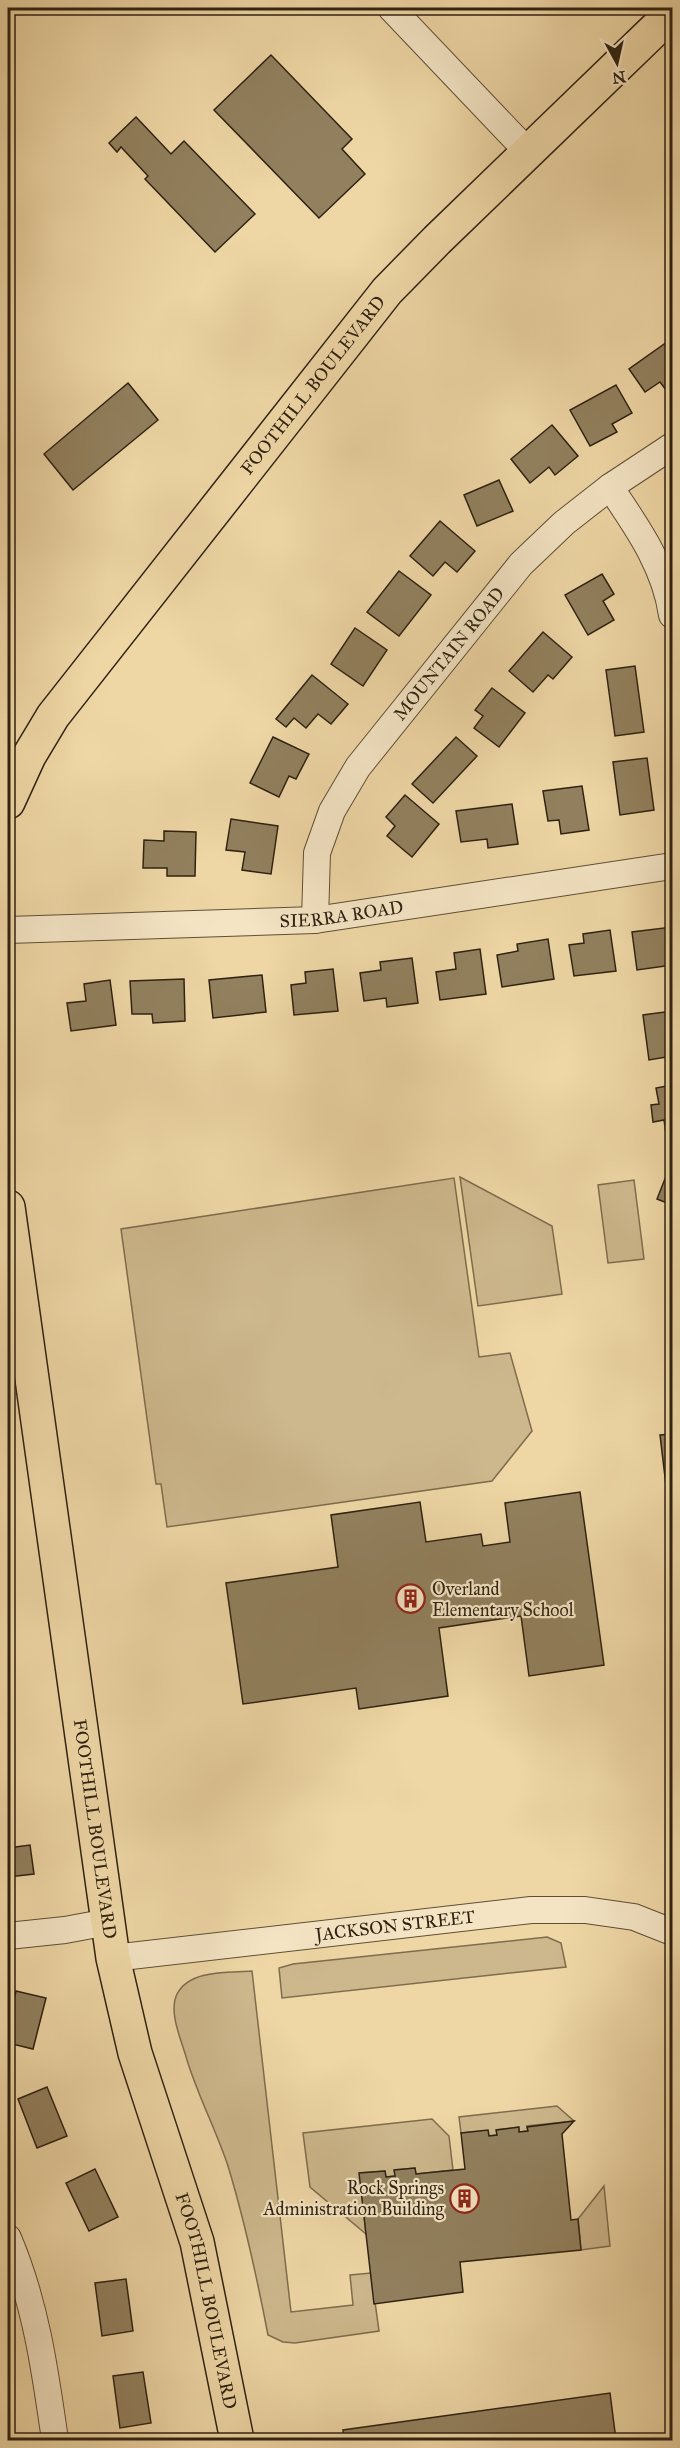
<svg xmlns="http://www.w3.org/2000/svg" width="680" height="2448" viewBox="0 0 680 2448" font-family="'IM FELL Great Primer',serif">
  <rect width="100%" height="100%" fill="#eed6a5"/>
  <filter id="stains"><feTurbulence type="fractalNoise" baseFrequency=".00333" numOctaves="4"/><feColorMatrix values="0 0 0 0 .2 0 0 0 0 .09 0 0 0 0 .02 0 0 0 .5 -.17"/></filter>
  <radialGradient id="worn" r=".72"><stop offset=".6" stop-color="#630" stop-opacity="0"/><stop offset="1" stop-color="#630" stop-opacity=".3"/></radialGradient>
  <g fill="#cdb78c" stroke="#7e6c4e" stroke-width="1.5">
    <path d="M 460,1177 L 552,1226 L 562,1294 L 478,1306 Z"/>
    <path d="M 454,1178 L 479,1357 L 510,1353 L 532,1431 L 492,1481 L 167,1527 L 161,1484 L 156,1484 L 121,1229 Z"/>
    <path d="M 634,1180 L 644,1259 L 608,1263 L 598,1185 Z"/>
    <path d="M 547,1937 L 561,1943 L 566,1967 L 282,1998 L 279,1968 L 293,1964 Z"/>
    <path d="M 252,1971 L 291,2312 L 353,2305 L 350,2275 L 371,2273 L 379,2331 L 295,2343 L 283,2342 L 268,2335 C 257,2278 245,2222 228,2166 C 216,2130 198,2096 187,2060 C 182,2041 168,2013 177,1994 C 190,1969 229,1973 252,1971 Z"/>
    <path d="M 557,2106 L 574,2121 L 527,2126 L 528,2131 L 519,2132 L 518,2127 L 497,2130 L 497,2135 L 489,2136 L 488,2131 L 461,2133 L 459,2117 Z"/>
    <path d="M 432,2119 L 449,2136 L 453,2170 L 416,2174 L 415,2168 L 395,2170 L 395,2176 L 386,2177 L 385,2171 L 360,2173 L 366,2234 L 310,2187 L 303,2133 Z"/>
    <path d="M 604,2186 L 610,2246 L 581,2250 L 578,2219 Z"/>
  </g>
  <g fill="#92805e" stroke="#2e2211" stroke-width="1.5">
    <path d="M 271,55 L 352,139 L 342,149 L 365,174 L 319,218 L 214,110 Z"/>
    <path d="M 136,117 L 171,154 L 184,141 L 255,214 L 215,252 L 145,179 L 148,176 L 121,147 L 117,152 L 109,143 Z"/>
    <path d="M 667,342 L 672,349 L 672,393 L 670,395 L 660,382 L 645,392 L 629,369 Z"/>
    <path d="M 128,383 L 158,420 L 73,490 L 44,454 Z"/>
    <path d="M 616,385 L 632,413 L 612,424 L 617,432 L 590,446 L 570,410 Z"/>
    <path d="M 552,425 L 578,456 L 555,475 L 549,467 L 530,483 L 511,459 Z"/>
    <path d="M 499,480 L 513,511 L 477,526 L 464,495 Z"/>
    <path d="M 440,521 L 475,551 L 457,572 L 445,562 L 433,576 L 410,556 Z"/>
    <path d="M 399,571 L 431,595 L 399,636 L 367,612 Z"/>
    <path d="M 602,574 L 614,594 L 603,601 L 614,620 L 588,635 L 565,595 Z"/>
    <path d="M 355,628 L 387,650 L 363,686 L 331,664 Z"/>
    <path d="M 543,632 L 572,657 L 553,679 L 548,675 L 533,692 L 509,671 Z"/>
    <path d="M 635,666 L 644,732 L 615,736 L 606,670 Z"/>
    <path d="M 312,675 L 348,704 L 331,724 L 318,714 L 306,728 L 294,718 L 286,727 L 276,719 Z"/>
    <path d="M 492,688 L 525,713 L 499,747 L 474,728 L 483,716 L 475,710 Z"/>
    <path d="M 273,737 L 309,754 L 296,779 L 289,776 L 279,797 L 250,783 Z"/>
    <path d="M 456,737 L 477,756 L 433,803 L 412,784 Z"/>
    <path d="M 647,758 L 654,810 L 620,815 L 613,762 Z"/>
    <path d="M 582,786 L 589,830 L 561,834 L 559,820 L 548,821 L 543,791 Z"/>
    <path d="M 405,795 L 439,824 L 412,857 L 387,836 L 395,826 L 386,817 Z"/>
    <path d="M 512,804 L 518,844 L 488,848 L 487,839 L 461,842 L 456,811 Z"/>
    <path d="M 231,819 L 278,826 L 271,874 L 242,870 L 245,852 L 226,850 Z"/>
    <path d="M 164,831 L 196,832 L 195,876 L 167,876 L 167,868 L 143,868 L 144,840 L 164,841 Z"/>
    <path d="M 672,927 L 672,965 L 637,970 L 632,932 Z"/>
    <path d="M 610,930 L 616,971 L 574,976 L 569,945 L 584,943 L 583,934 Z"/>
    <path d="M 548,939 L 554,979 L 502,987 L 497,955 L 518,951 L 517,944 Z"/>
    <path d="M 480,949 L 486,994 L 440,1000 L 436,972 L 456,969 L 454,953 Z"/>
    <path d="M 412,958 L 418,1003 L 387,1007 L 386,998 L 364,1001 L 360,973 L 381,970 L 380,962 Z"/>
    <path d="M 333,969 L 338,1011 L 294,1015 L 291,985 L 306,983 L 305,972 Z"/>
    <path d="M 262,975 L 266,1012 L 213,1018 L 209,980 Z"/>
    <path d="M 184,979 L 185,1021 L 153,1023 L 152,1014 L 132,1014 L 130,981 Z"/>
    <path d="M 110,980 L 116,1025 L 71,1031 L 67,1003 L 86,1001 L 84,984 Z"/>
    <path d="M 672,1011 L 672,1056 L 649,1060 L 643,1015 Z"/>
    <path d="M 672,1085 L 672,1140 L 667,1141 L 664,1120 L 653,1122 L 651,1105 L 659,1104 L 656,1088 Z"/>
    <path d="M 672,1161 L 672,1205 L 657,1199 Z"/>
    <path d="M 672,1434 L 672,1493 L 667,1494 L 660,1435 Z"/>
    <path d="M 580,1492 L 604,1665 L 529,1676 L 521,1616 L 439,1628 L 448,1696 L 359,1709 L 356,1688 L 243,1704 L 226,1583 L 338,1567 L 331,1515 L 420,1502 L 426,1542 L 481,1534 L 483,1546 L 510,1542 L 505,1503 Z"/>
    <path d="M 30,1845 L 34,1874 L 8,1877 L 8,1848 Z"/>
    <path d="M 16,1991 L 46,1998 L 33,2049 L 8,2043 L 8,2027 Z"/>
    <path d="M 47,2087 L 67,2136 L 37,2148 L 18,2099 Z"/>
    <path d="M 574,2121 L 562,2134 L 571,2220 L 578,2219 L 581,2250 L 460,2262 L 463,2292 L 374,2304 L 359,2173 L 385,2171 L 386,2177 L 395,2176 L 394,2170 L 415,2168 L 416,2174 L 465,2169 L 461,2133 L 488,2130 L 489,2136 L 497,2135 L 496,2130 L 519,2127 L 519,2132 L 528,2131 L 527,2127 Z"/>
    <path d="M 95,2169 L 118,2217 L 89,2231 L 66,2183 Z"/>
    <path d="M 126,2279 L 133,2331 L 102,2336 L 95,2283 Z"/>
    <path d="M 143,2372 L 151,2423 L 120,2428 L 113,2376 Z"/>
    <path d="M 610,2393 L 616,2440 L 344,2440 L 343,2430 Z"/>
  </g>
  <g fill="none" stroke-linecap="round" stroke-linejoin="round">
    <defs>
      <g id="minor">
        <path d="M 391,8 L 528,152"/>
        <path d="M 610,487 C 637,527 665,566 672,615"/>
        <path id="s1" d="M 315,920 L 317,853 L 332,811 L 358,767 L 521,564 L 564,523 L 610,487 L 672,446"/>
        <path id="s2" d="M 8,930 L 315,920 L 672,866"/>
        <path d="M 8,1353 L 26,1350"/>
        <path d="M 8,1936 L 65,1930 L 108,1922"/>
        <path id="s3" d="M 113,1958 L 531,1910 L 585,1910 L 634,1917 L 672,1932"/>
        <path d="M 8,2238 C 36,2304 45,2370 55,2440"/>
      </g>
      <g id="major">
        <path id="s4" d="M 8,802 L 29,756 L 53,716 L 387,291 L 437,240 L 672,13"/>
        <path id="s5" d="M 8,1207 L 113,1958 L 135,2053 L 197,2242 L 237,2440"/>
      </g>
    </defs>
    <use href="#minor" stroke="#5e4f36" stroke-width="28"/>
    <use href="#major" stroke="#2e2211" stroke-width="36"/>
    <use href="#minor" stroke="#f4e4c4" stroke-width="26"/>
    <use href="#major" stroke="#eed6a5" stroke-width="33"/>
  </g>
  <defs>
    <symbol id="building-ring" viewBox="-11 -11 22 22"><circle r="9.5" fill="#f4e4c4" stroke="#8f2418" stroke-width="1.5"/><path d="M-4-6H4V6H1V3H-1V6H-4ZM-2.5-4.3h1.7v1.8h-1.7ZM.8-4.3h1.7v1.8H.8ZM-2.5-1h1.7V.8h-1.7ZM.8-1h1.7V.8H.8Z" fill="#8f2418"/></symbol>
  </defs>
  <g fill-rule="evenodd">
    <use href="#building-ring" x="394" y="1582" width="33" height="33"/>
    <use href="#building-ring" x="448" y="2182" width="33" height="33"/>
  </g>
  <g text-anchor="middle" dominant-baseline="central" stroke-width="4.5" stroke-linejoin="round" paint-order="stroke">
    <g font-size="18" fill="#2e2211" stroke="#f4e4c4">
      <text stroke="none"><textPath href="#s4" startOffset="518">FOOTHILL BOULEVARD</textPath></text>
      <text stroke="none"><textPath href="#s1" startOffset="308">MOUNTAIN ROAD</textPath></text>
      <text stroke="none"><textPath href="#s2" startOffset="334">SIERRA ROAD</textPath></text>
      <text stroke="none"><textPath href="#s5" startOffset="628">FOOTHILL BOULEVARD</textPath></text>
      <text stroke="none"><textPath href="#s3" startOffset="284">JACKSON STREET</textPath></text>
      <text stroke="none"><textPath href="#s5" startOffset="1114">FOOTHILL BOULEVARD</textPath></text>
    </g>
    <g font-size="18" fill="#2e2211" stroke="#f4e4c4" text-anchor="start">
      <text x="432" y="1589">Overland<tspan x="432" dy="21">Elementary School</tspan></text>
      <text x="444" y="2188" text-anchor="end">Rock Springs<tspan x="444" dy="21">Administration Building</tspan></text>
    </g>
  </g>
  <rect width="680" height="2448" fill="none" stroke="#eed6a5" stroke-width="30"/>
  <rect x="9" y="9" width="662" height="2430" fill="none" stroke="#2e2211" stroke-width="3"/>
  <rect x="15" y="15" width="650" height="2418" fill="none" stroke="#2e2211" stroke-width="1.5"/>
  <g transform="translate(617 63) rotate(172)" stroke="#f4e4c4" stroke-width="4.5" paint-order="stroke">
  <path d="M0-4.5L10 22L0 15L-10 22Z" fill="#2e2211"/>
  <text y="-9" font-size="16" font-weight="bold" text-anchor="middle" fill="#2e2211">N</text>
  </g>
  <rect width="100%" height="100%" filter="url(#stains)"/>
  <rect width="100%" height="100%" fill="url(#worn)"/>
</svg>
